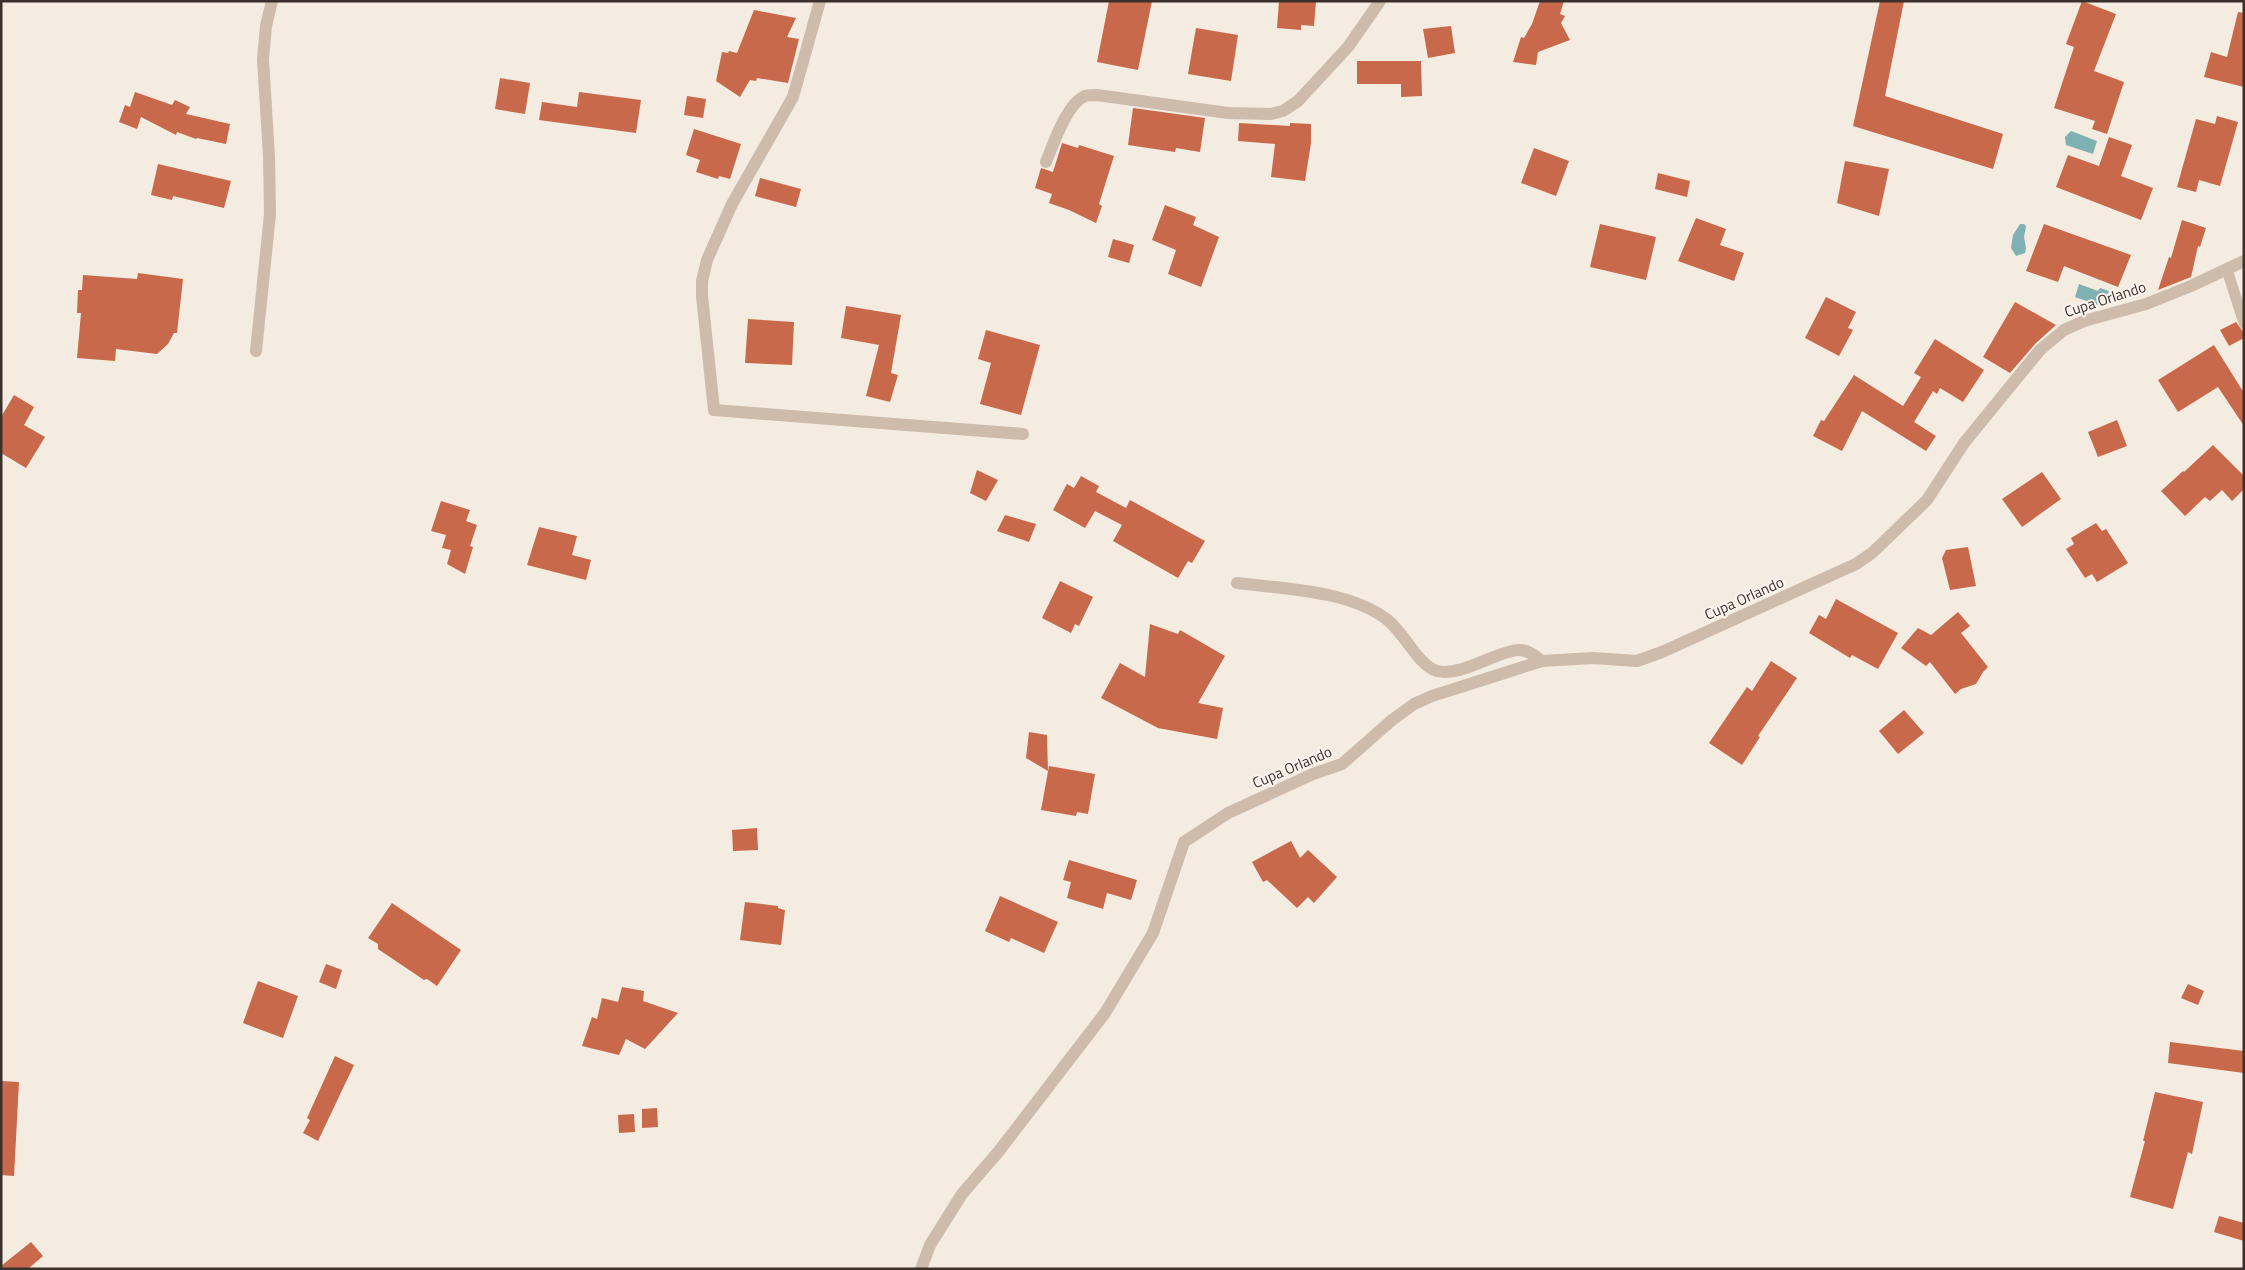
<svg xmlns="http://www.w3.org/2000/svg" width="2245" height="1270" viewBox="0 0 2245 1270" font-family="'Titillium Web',sans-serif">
  <rect width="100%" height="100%" fill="#f4ebe1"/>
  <g fill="#7fb0b2">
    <path d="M 2071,131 L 2097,141 L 2093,154 L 2066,145 L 2065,137 Z"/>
    <path d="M 2020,224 L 2024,224 L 2026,226 L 2024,237 L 2026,248 L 2025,253 L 2016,256 L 2011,248 L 2013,235 Z"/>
    <path d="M 2079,284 L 2098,291 L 2100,288 L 2109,291 L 2106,299 L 2101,298 L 2098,305 L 2075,297 Z"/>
  </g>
  <g fill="#c8694b">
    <path d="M 1109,1 L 1152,1 L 1138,70 L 1097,62 Z"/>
    <path d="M 1279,1 L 1316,1 L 1314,26 L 1301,25 L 1301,30 L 1277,28 Z"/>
    <path d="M 1540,1 L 1564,1 L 1560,14 L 1565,16 L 1561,23 L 1570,40 L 1538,52 L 1536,65 L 1513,62 L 1521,37 L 1524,38 L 1532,24 Z"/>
    <path d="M 1880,1 L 1904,1 L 1885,96 L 2003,134 L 1993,169 L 1853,126 Z"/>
    <path d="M 2082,1 L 2116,14 L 2094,71 L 2124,82 L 2107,134 L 2092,129 L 2095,121 L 2054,108 L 2074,47 L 2066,44 Z"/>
    <path d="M 754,10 L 796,18 L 787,37 L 799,39 L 788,83 L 757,78 L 756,81 L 750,80 L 740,97 L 716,81 L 722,52 L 728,53 L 729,51 L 737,53 Z"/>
    <path d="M 2238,12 L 2244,13 L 2244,87 L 2204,77 L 2211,52 L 2227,57 Z"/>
    <path d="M 1451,26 L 1455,53 L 1428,58 L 1423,29 Z"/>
    <path d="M 1196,28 L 1238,35 L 1231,81 L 1188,74 Z"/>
    <path d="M 1357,61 L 1421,61 L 1422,96 L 1401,97 L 1401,84 L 1357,84 Z"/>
    <path d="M 500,78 L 530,83 L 525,114 L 495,109 Z"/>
    <path d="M 135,92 L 172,105 L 175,100 L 190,107 L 186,114 L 230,124 L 226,144 L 197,138 L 196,139 L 177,132 L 176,135 L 141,117 L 137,129 L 119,122 L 125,105 L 130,107 Z"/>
    <path d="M 579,92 L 641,100 L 636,133 L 539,120 L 542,102 L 577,107 Z"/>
    <path d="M 687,96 L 706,99 L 703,118 L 684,115 Z"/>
    <path d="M 1133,108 L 1205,118 L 1200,152 L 1176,148 L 1175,152 L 1128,145 Z"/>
    <path d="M 2217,116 L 2238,122 L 2220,186 L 2199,180 L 2196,192 L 2177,187 L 2196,119 L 2215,124 Z"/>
    <path d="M 1239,123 L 1290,126 L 1290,123 L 1311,124 L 1311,143 L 1305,181 L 1271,177 L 1275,144 L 1238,141 Z"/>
    <path d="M 694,129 L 741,144 L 730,179 L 719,176 L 718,179 L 696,172 L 700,160 L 686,155 Z"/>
    <path d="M 2109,137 L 2132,145 L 2121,176 L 2153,188 L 2141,220 L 2056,187 L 2068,155 L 2099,166 Z"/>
    <path d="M 1062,143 L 1078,148 L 1079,145 L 1114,156 L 1099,204 L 1102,206 L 1096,223 L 1069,210 L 1049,203 L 1052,194 L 1035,188 L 1041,168 L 1053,172 Z"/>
    <path d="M 1534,148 L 1569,161 L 1556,196 L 1521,183 Z"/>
    <path d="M 1845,161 L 1889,169 L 1879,216 L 1837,203 Z"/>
    <path d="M 158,164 L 231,181 L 224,208 L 173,196 L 172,200 L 151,195 Z"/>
    <path d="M 1658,173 L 1690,181 L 1687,197 L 1655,189 Z"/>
    <path d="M 760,178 L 801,189 L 796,207 L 755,196 Z"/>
    <path d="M 1165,205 L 1196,217 L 1193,225 L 1219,237 L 1201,287 L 1168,274 L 1176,250 L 1152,240 Z"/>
    <path d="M 1696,218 L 1726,229 L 1720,245 L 1744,253 L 1734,281 L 1678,261 Z"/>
    <path d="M 2182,220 L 2206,228 L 2200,247 L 2198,246 L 2191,277 L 2158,290 L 2169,257 L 2171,258 Z"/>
    <path d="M 1600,224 L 1656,237 L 1646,280 L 1590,267 Z"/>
    <path d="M 2044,224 L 2131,255 L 2118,287 L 2064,266 L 2058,282 L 2026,271 Z"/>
    <path d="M 1113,239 L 1134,245 L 1129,263 L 1108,257 Z"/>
    <path d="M 138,273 L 183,279 L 177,333 L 174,333 L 168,344 L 157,354 L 116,349 L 115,361 L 77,358 L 81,313 L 77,313 L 78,290 L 82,290 L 83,275 L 137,279 Z"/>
    <path d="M 1826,297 L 1856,312 L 1848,328 L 1853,330 L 1839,356 L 1805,338 Z"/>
    <path d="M 2015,302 L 2056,325 L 2036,343 L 2010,373 L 1983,357 Z"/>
    <path d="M 846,306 L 901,315 L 891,373 L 898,375 L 890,402 L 866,396 L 879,345 L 841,338 Z"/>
    <path d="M 748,319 L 794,322 L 792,365 L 745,363 Z"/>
    <path d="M 2236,322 L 2244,333 L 2244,338 L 2229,346 L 2220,330 Z"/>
    <path d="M 986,330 L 1040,345 L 1021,415 L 980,404 L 991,363 L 978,359 Z"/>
    <path d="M 1935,339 L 1984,370 L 1963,402 L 1940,388 L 1937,394 L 1933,391 L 1914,422 L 1936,436 L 1926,451 L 1862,411 L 1842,451 L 1813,436 L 1821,420 L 1824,421 L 1854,375 L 1903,406 L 1921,377 L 1914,373 Z"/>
    <path d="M 2214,345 L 2244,393 L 2244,426 L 2218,387 L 2178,412 L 2158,380 Z"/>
    <path d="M 14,395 L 34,407 L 24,425 L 45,437 L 26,468 L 1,453 L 1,417 Z"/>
    <path d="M 2117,420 L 2127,446 L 2098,457 L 2088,432 Z"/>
    <path d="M 2213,445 L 2244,476 L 2244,489 L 2232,501 L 2222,490 L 2210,501 L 2205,497 L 2185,516 L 2161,491 L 2183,471 L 2184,472 Z"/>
    <path d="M 977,470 L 998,480 L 986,501 L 970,493 Z"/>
    <path d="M 2042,472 L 2061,499 L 2022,527 L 2002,499 Z"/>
    <path d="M 1081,476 L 1099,486 L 1096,492 L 1126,508 L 1130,500 L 1205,541 L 1192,563 L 1188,561 L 1178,578 L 1113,541 L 1122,525 L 1095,511 L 1085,528 L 1053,510 L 1067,484 L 1074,488 Z"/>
    <path d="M 441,501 L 470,510 L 466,521 L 477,525 L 470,546 L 473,547 L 465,574 L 447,564 L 451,550 L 442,548 L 446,535 L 431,531 Z"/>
    <path d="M 1005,515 L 1036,524 L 1029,542 L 997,531 Z"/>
    <path d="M 2096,523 L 2102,531 L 2106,529 L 2128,563 L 2097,582 L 2092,574 L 2085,578 L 2066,549 L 2074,544 L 2071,538 Z"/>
    <path d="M 539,527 L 577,536 L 572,555 L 591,560 L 586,580 L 527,565 Z"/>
    <path d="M 1968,547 L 1976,586 L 1950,590 L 1942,558 L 1946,550 Z"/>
    <path d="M 1060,581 L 1093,597 L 1079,626 L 1075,624 L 1071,633 L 1042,618 Z"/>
    <path d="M 1836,599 L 1898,633 L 1878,669 L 1852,655 L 1850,658 L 1809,633 L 1819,615 L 1826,619 Z"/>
    <path d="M 1958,612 L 1970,626 L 1961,633 L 1988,667 L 1983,672 L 1976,684 L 1961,689 L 1955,694 L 1930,662 L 1926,666 L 1901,648 L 1918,628 L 1931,635 Z"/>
    <path d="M 1150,624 L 1178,634 L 1180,630 L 1225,656 L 1198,703 L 1223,708 L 1217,739 L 1158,728 L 1101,698 L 1120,663 L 1145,677 Z"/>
    <path d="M 1771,661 L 1797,678 L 1758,736 L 1760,737 L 1742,765 L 1709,743 L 1747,687 L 1752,691 Z"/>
    <path d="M 1904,710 L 1924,733 L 1898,754 L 1879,731 Z"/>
    <path d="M 1029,732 L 1047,735 L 1048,771 L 1026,758 Z"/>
    <path d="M 1049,766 L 1095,774 L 1088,814 L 1077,812 L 1076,816 L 1041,810 Z"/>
    <path d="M 757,828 L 758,850 L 733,851 L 732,830 Z"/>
    <path d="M 1291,841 L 1300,858 L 1308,850 L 1337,877 L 1314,903 L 1308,897 L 1297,908 L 1267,880 L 1263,882 L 1252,862 Z"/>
    <path d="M 1069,860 L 1137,880 L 1131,900 L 1107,893 L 1103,909 L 1067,898 L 1071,882 L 1063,880 Z"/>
    <path d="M 1000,896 L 1058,922 L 1044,953 L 1011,938 L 1009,942 L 985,931 Z"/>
    <path d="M 745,902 L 778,906 L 778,908 L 785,910 L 781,945 L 740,940 Z"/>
    <path d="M 392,903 L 461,950 L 437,986 L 427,979 L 424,980 L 378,949 L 378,944 L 368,938 Z"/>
    <path d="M 326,964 L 342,970 L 336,989 L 319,982 Z"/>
    <path d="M 258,981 L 298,996 L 283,1038 L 243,1023 Z"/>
    <path d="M 2188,984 L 2204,991 L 2198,1005 L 2181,998 Z"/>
    <path d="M 622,987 L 644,991 L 643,1001 L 678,1013 L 645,1049 L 626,1039 L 619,1055 L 582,1046 L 592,1017 L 597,1019 L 602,998 L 618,1002 Z"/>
    <path d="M 2170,1042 L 2244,1051 L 2244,1073 L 2168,1063 Z"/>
    <path d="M 335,1056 L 354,1065 L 318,1141 L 303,1133 L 310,1120 L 307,1118 Z"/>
    <path d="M 1,1081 L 19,1082 L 14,1176 L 1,1175 Z"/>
    <path d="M 2155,1092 L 2203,1102 L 2192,1154 L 2188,1152 L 2173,1209 L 2130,1197 L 2145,1141 L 2143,1141 Z"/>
    <path d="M 657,1108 L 658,1127 L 642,1128 L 642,1109 Z"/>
    <path d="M 634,1114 L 635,1132 L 619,1133 L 618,1115 Z"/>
    <path d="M 2219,1216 L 2244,1223 L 2244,1241 L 2214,1232 Z"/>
    <path d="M 31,1242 L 43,1256 L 28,1269 L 1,1269 L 1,1266 Z"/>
  </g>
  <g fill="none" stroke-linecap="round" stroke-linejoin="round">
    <path stroke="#cdbbac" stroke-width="11" d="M 2227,270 L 2244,323"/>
    <g stroke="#cdbbac" stroke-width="12">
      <path d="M 820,1 L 793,97 L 732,204 L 707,260 L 702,281 L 702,296 L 714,410 L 1023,434"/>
      <path d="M 1046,162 C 1053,145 1067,103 1085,96 C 1088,95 1093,95 1097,95 L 1228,113 L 1271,114 L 1283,111 L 1298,101 L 1348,47 L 1380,1"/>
      <path d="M 256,351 L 270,214 L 269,157 L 263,59 L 266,26 L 272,1"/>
      <path d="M 1237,583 C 1284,589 1346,590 1385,618 C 1404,631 1417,665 1437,671 C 1462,677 1494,652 1518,650 C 1527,649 1535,656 1542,661"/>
      <path d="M 921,1269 L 930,1245 L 962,1194 L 999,1151 L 1105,1013 L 1153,933 L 1184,842 L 1228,813 L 1313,774 L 1342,764 L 1392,720 L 1414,704 L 1432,696 L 1542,661 L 1593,658 L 1637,661 L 1662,652 L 1856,564 L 1872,553 L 1927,500 L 1964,443 L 2040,350 L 2064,330 L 2084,321 L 2146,304 L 2191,286 L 2244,261"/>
    </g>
  </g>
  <g text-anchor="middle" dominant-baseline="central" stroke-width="4" stroke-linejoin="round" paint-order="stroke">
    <g font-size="15" fill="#3b302b" stroke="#fbf5ee">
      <text transform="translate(2105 299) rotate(-18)">Cupa Orlando</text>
      <text transform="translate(1744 598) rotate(-24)">Cupa Orlando</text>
      <text transform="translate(1292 767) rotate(-23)">Cupa Orlando</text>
    </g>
  </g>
  <rect width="2245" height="1270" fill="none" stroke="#3b302b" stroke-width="5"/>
</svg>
